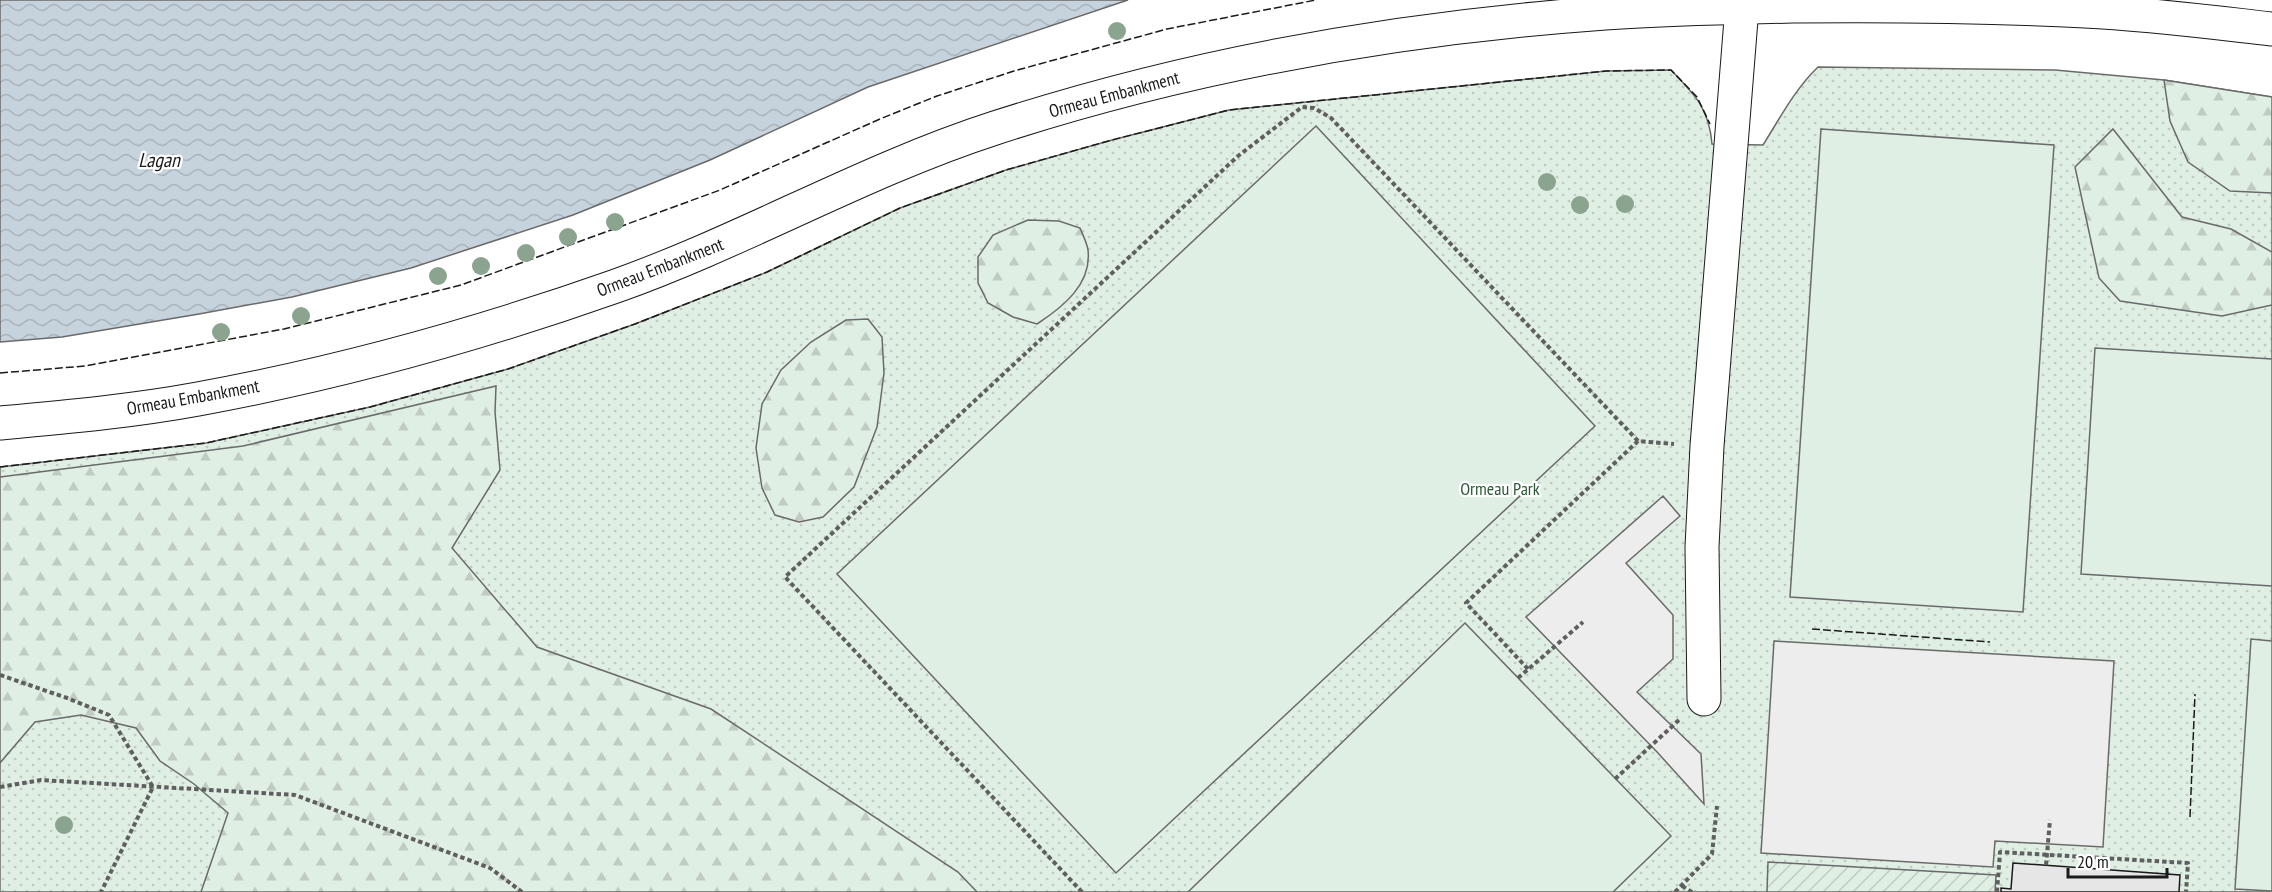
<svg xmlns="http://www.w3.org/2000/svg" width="2272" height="892" viewBox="0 0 2272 892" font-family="'PT Sans Narrow',sans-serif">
  <defs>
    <pattern id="grass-dots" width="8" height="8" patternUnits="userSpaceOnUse" patternTransform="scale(1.5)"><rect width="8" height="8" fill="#e0efe3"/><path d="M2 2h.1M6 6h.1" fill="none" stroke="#c0ccc2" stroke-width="1.8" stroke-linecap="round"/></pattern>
    <pattern id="forest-firs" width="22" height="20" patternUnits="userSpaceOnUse" patternTransform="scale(1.5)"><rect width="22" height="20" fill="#e0efe3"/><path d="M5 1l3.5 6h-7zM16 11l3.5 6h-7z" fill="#c0ccc2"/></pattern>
    <pattern id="garden-furrows" width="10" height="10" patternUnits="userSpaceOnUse" patternTransform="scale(1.5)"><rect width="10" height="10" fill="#e0efe3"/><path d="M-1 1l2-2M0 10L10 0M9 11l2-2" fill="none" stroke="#c0ccc2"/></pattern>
    <pattern id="water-waves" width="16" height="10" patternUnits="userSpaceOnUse" patternTransform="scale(1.5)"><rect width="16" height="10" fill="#c6d2dc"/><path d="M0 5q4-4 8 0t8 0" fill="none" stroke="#aab4bc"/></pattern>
  </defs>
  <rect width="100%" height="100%" fill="#fff"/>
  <path fill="url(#grass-dots)" stroke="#6a6a6a" stroke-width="1.5" d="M 1818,67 L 2055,70 L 2164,80 L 2272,97 L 2272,892 L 0,892 L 0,467 L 206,443 L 370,407 L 508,369 L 635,324 L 767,272 L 900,208 L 1006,170 L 1112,140 L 1229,110 L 1606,71 L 1671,70 C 1695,95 1709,108 1712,144 L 1763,145 C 1780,118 1795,89 1818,67 Z"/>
  <g fill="url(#forest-firs)" stroke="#6a6a6a" stroke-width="1.5">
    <path d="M 2164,80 L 2272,97 L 2272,193 L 2230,191 L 2188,162 L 2170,121 Z"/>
    <path d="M 2113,129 L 2182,217 L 2231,229 L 2272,252 L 2272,305 L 2222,316 L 2120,301 L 2099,278 L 2075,167 Z"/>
    <path d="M 1028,220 L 1059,221 L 1080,228 C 1083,235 1087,243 1088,250 C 1092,284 1063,307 1037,324 L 1013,317 L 988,303 L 978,283 L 978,257 L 993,235 Z"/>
    <path d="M 868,319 L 882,337 L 884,373 L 877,427 L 854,487 L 823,517 L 799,522 L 775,515 L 762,488 L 756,448 L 762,404 L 781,370 L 811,342 L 846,320 Z"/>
    <path d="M 496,386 L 495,412 L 500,470 L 452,548 L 537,647 L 711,709 L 958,872 L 977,892 L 201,892 L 228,813 L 194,784 L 160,761 L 136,728 L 81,715 L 35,722 L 0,763 L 0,477 L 243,446 Z"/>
  </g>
  <path fill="url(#garden-furrows)" stroke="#6a6a6a" stroke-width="1.5" d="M 1768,862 L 1996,875 L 1995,892 L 1767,892 Z"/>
  <g fill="#e0efe3" stroke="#6a6a6a" stroke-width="1.5">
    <path d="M 1316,126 L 1595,426 L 1116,873 L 837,574 Z"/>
    <path d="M 1821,129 L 2054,145 L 2023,612 L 1790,597 Z"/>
    <path d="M 2095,348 L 2272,359 L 2272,586 L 2081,574 Z"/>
    <path d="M 1465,623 L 1671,836 L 1613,892 L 1188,892 Z"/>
    <path d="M 2251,639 L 2272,641 L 2272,891 L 2235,889 Z"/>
  </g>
  <g fill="#ededed" stroke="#6a6a6a" stroke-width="1.5">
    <path d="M 1663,496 L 1680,516 L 1626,563 L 1673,615 L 1673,659 L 1637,692 L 1701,754 L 1704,804 L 1658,753 L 1526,617 Z"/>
    <path d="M 1774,641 L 2114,661 L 2103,847 L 1995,841 L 1993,867 L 1761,853 Z"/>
  </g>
  <path fill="url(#water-waves)" stroke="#6a6a6a" stroke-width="1.5" d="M 0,0 L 1128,0 L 868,87 L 710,160 L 573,215 L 411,268 L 292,297 L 199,314 L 62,337 L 0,342 Z"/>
  <path fill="#e6e6e6" stroke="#1a1a1a" stroke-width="1.5" d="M 2013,863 L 2180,875 L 2179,892 L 2001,892 L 2001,888 L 2011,889 Z"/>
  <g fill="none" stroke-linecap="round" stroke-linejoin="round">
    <defs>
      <g id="minor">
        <path d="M 0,423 C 66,417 133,411 198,399 C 340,373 480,334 616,286 C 745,240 865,170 995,128 C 1192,64 1398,28 1605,13 C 1667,8 1730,8 1792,6 C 1890,5 1988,6 2085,11 C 2148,14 2210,22 2272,29"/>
        <path d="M 1704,699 L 1702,547 L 1707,446 L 1742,7"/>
      </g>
    </defs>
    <use href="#minor" stroke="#1a1a1a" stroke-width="35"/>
    <g stroke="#5f5f5f" stroke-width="4" stroke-dasharray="4.5 3" stroke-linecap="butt">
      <path d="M 1528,669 L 1466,603 L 1638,441 L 1674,444"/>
      <path d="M 0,675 L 67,698 L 109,715 L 153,787 L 101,892"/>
      <path d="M 1518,678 L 1583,622"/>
      <path d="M 1615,779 L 1679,720"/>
      <path d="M 0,787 L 41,780 L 295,795 L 490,868 L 522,892"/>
      <path d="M 2046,865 L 2050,820"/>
      <path d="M 1682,886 L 1692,892"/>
      <path d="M 1082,892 L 785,577 L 1238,156 L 1302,107 L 1314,108 L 1331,118 L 1638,441"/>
      <path d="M 1675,892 L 1712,854 L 1717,806"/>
      <path d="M 1997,892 L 2000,852 L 2188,863 L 2186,892"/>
    </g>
    <use href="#minor" stroke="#fff" stroke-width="33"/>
    <g stroke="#1a1a1a" stroke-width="1.5" stroke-dasharray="8 3" stroke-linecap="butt">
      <path d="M 0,373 L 85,366 L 284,329 L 461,285 L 720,190 L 880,119 L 937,96 L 1014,71 L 1167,29 L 1316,0"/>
      <path d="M 0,467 L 206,443 L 370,407 L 508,369 L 635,324 L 767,272 L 900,208 L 1006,170 L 1112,140 L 1229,110 L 1606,71 L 1671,70 L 1697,97 L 1710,124"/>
      <path d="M 1812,629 L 1990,642"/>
      <path d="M 2190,817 L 2195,694"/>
    </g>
  </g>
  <g fill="#8aa48f">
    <circle cx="1117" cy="31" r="9"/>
    <circle cx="1547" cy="182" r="9"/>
    <circle cx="1625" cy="204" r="9"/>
    <circle cx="1580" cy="205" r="9"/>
    <circle cx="615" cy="222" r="9"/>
    <circle cx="568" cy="237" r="9"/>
    <circle cx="526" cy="253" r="9"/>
    <circle cx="481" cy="266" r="9"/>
    <circle cx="438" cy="276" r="9"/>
    <circle cx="301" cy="316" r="9"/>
    <circle cx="221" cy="332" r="9"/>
    <circle cx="64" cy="825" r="9"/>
  </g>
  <g text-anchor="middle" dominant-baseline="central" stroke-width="4.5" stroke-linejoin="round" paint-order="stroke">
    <g font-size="18" fill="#1a1a1a" stroke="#fff">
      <text transform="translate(1114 94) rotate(-15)">Ormeau Embankment</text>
      <text transform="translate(660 267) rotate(-21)">Ormeau Embankment</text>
      <text transform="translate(193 397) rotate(-10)">Ormeau Embankment</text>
    </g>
    <g font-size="18" fill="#2b5a34" stroke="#fff">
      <text x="1500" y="488">Ormeau Park</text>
    </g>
    <g font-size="20" font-style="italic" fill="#1a1a1a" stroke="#fff">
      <text x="159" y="160">Lagan</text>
    </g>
  </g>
  <path d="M2068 868v9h99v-9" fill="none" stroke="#1a1a1a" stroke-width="3"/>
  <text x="2077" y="868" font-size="18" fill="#1a1a1a" stroke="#ffffff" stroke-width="4.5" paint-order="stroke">20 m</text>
</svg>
